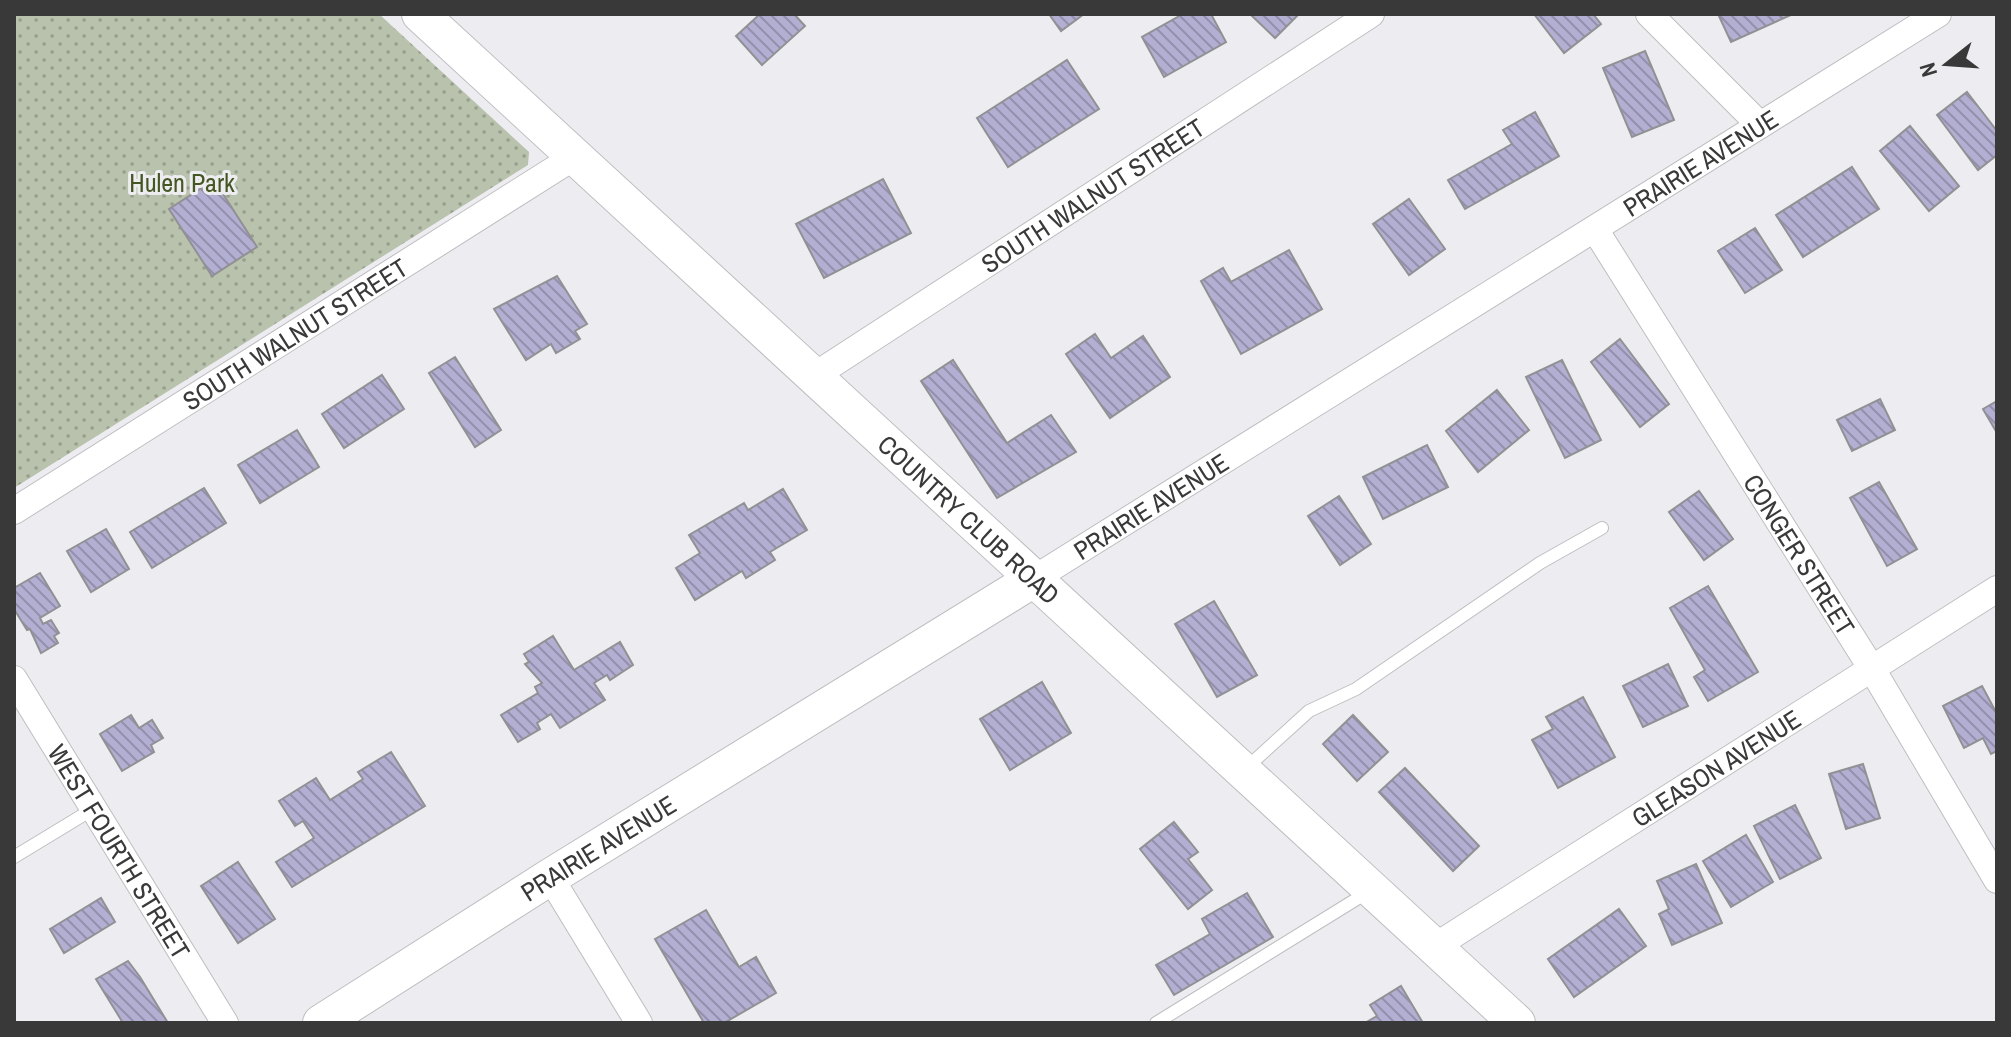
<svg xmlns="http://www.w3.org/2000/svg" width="2011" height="1037" viewBox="0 0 2011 1037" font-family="'Archivo Narrow',sans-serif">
  <defs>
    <pattern id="grass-dots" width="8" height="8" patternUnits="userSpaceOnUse" patternTransform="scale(2)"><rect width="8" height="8" fill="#b9c2ac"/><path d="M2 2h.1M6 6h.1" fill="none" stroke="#979f8d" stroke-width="1.8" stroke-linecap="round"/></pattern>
    <pattern id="building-back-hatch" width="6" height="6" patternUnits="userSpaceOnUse" patternTransform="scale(2)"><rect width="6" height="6" fill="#b3afd3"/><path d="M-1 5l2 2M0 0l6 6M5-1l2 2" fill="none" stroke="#938fac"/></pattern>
  </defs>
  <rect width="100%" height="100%" fill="#ededf1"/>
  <path fill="url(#grass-dots)" d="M 14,14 L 379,14 L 529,152 L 528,165 L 14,488 Z"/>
  <g fill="url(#building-back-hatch)" stroke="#919194" stroke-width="2">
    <path d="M 760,14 L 794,14 L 805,26 L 762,65 L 736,36 Z"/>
    <path d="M 1049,14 L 1084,14 L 1061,31 Z"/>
    <path d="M 1183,14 L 1211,14 L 1226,42 L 1164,77 L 1142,37 Z"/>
    <path d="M 1250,14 L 1299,14 L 1275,38 Z"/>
    <path d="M 1534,14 L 1593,14 L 1601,24 L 1564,53 Z"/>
    <path d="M 1718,14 L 1793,14 L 1731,42 Z"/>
    <path d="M 1645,51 L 1674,120 L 1632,137 L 1603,68 Z"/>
    <path d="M 1067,60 L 1099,109 L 1008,167 L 977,118 Z"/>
    <path d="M 1967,92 L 1997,131 L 1997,155 L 1978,170 L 1937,115 Z"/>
    <path d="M 1535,112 L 1559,156 L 1465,209 L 1448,180 L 1512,144 L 1503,130 Z"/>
    <path d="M 1910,126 L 1959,186 L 1929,211 L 1880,151 Z"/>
    <path d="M 1852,167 L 1879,209 L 1803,257 L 1776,215 Z"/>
    <path d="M 883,179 L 911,233 L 824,278 L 796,224 Z"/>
    <path d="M 214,180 L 257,247 L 212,276 L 169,209 Z"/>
    <path d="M 1409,199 L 1445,249 L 1409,275 L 1373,224 Z"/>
    <path d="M 1755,228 L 1782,270 L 1745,293 L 1718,251 Z"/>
    <path d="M 1289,250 L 1322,309 L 1241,354 L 1201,281 L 1223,268 L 1231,282 Z"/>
    <path d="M 557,276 L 587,324 L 575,331 L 580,339 L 556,353 L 551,344 L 526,360 L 494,309 Z"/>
    <path d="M 1095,334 L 1111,358 L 1143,336 L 1170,377 L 1110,418 L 1066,354 Z"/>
    <path d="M 1620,339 L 1669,404 L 1640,427 L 1591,362 Z"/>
    <path d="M 455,357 L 501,430 L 475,447 L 429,373 Z"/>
    <path d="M 953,360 L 1007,443 L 1051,415 L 1076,452 L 997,498 L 921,381 Z"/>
    <path d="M 1562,360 L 1601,440 L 1565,458 L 1526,377 Z"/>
    <path d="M 382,375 L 404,409 L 344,448 L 322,414 Z"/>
    <path d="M 1497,390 L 1529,430 L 1478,472 L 1446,431 Z"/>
    <path d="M 1880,399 L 1895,430 L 1852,451 L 1837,420 Z"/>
    <path d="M 1997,401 L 1997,433 L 1983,409 Z"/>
    <path d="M 297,430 L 319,467 L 260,503 L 238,465 Z"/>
    <path d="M 1427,445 L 1448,487 L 1383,519 L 1363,477 Z"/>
    <path d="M 1879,482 L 1917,549 L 1887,566 L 1850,498 Z"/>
    <path d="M 204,488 L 226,523 L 152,568 L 130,532 Z"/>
    <path d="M 783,489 L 807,530 L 770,552 L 775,560 L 746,578 L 742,571 L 695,600 L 676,568 L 700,553 L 689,535 L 744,503 L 748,510 Z"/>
    <path d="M 1699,491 L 1733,539 L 1704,560 L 1669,512 Z"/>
    <path d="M 1339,496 L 1371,544 L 1340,565 L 1308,516 Z"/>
    <path d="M 106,529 L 129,569 L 91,592 L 67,551 Z"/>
    <path d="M 40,573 L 60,606 L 40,618 L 43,624 L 51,620 L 59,633 L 54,636 L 58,643 L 41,653 L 30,629 L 27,630 L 14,609 L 14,588 Z"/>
    <path d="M 1708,586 L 1758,672 L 1708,701 L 1694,677 L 1705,670 L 1670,608 Z"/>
    <path d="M 1214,601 L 1257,675 L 1217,697 L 1175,624 Z"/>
    <path d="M 553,636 L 574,670 L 620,642 L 633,665 L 610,680 L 607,675 L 594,683 L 605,700 L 560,728 L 551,714 L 537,723 L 540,729 L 518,742 L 501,715 L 538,693 L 535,687 L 542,683 L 525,664 L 529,662 L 524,654 Z"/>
    <path d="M 1668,664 L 1688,706 L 1643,727 L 1623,686 Z"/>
    <path d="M 1042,682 L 1071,733 L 1010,770 L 980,719 Z"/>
    <path d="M 1982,686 L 1997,714 L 1997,751 L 1991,754 L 1983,738 L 1964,748 L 1943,706 Z"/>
    <path d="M 1583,697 L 1615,757 L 1558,788 L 1532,740 L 1553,729 L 1546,717 Z"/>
    <path d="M 131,715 L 139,728 L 152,720 L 163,738 L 151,745 L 154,752 L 122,771 L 100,734 Z"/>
    <path d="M 1353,715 L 1388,752 L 1357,781 L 1323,744 Z"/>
    <path d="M 391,752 L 425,806 L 292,887 L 276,862 L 314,838 L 303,821 L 295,826 L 279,801 L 316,778 L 330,800 L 363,779 L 358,772 Z"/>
    <path d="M 1863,764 L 1880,818 L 1846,829 L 1829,774 Z"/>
    <path d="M 1405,768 L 1479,846 L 1453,871 L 1379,792 Z"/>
    <path d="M 1795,805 L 1821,858 L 1780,879 L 1754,826 Z"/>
    <path d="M 1174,822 L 1198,852 L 1188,859 L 1212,890 L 1188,909 L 1140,849 Z"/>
    <path d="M 1746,835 L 1773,882 L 1731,907 L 1703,861 Z"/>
    <path d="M 238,862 L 275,919 L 238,943 L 201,886 Z"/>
    <path d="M 1696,864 L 1722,923 L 1672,945 L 1659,914 L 1669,909 L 1657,881 Z"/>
    <path d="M 1247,893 L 1273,937 L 1174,995 L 1156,965 L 1210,934 L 1202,919 Z"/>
    <path d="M 101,898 L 115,922 L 64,953 L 50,929 Z"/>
    <path d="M 1619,909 L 1646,946 L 1574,997 L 1548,959 Z"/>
    <path d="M 706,910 L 739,967 L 756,957 L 776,993 L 724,1023 L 704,1023 L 655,939 Z"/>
    <path d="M 128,961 L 140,977 L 168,1023 L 123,1023 L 96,979 Z"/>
    <path d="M 1401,986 L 1423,1023 L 1365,1023 L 1377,1016 L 1370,1005 Z"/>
  </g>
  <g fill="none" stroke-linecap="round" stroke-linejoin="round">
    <defs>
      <g id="lane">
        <path d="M 1244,770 L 1309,711 L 1356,689 L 1540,563 L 1602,528"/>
        <path d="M 14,857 L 93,809"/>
        <path d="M 1156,1023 L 1368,892"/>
      </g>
      <g id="street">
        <path d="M 1649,14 L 1760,125"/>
        <path id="s1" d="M 1596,231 L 1872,669 L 1997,880"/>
        <path id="s2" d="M 814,376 L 1371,14"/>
        <path id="s3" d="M 14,511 L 574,157"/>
        <path id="s4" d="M 1032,580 L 1938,14"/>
        <path id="s5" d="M 14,679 L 225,1023"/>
        <path d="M 550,877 L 639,1023"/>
        <path id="s6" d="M 1434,947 L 1997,589"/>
      </g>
      <g id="secondary">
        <path id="s7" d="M 420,14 L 1517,1023"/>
        <path id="s8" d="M 321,1023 L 550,877 L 1032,580"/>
      </g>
    </defs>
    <use href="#lane" stroke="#bebec1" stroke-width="14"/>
    <use href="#street" stroke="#bebec1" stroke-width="28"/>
    <use href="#secondary" stroke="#bebec1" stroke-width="38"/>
    <use href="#lane" stroke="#fff" stroke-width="12"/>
    <use href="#street" stroke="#fff" stroke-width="26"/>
    <use href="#secondary" stroke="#fff" stroke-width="36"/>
  </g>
  <g text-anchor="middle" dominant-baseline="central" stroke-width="6" stroke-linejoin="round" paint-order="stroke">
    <g font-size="26" fill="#39393a" stroke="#ededf1">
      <text stroke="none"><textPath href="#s4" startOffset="788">PRAIRIE AVENUE</textPath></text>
      <text stroke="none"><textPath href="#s2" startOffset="332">SOUTH WALNUT STREET</textPath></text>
      <text stroke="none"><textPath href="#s3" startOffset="332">SOUTH WALNUT STREET</textPath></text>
      <text stroke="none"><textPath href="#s4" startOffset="140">PRAIRIE AVENUE</textPath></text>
      <text stroke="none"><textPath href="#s7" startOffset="746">COUNTRY CLUB ROAD</textPath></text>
      <text stroke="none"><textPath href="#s1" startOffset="382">CONGER STREET</textPath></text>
      <text stroke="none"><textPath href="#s6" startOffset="334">GLEASON AVENUE</textPath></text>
      <text stroke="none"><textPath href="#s8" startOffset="328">PRAIRIE AVENUE</textPath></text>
      <text stroke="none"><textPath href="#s5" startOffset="202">WEST FOURTH STREET</textPath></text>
    </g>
    <g font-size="26" fill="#445621" stroke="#ededf1">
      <text x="182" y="182">Hulen Park</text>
    </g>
  </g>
  <rect width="2011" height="1037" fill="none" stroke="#39393a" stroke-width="32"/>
  <g transform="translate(1947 64) rotate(253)" stroke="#ededf1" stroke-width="6" paint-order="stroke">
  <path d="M0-6L14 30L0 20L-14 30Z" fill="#39393a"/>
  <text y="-12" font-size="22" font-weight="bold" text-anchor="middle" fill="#39393a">N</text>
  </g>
</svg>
